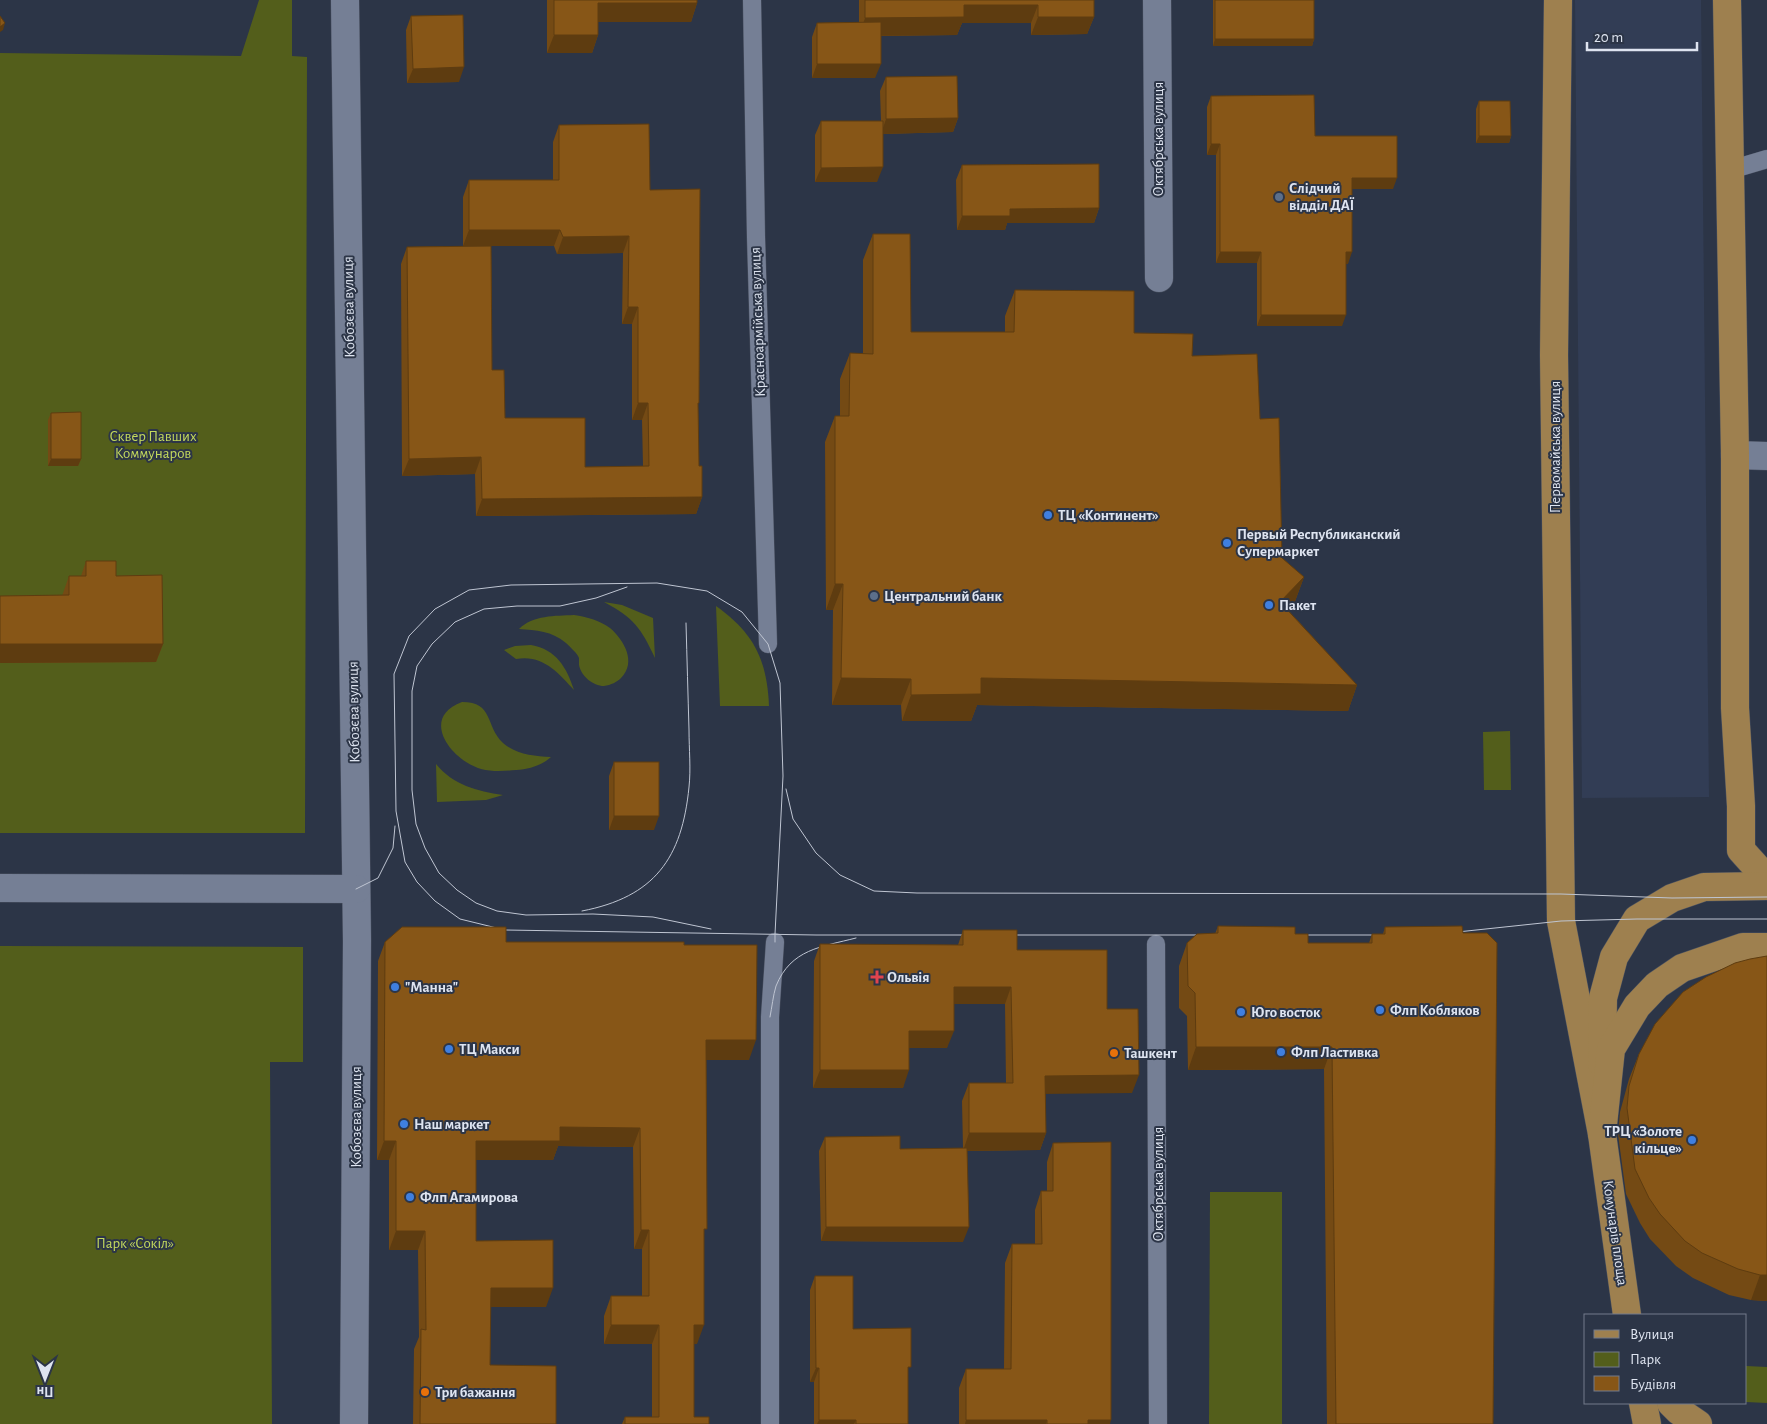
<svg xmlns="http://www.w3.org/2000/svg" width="1767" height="1424" viewBox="0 0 1767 1424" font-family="'Alegreya Sans',sans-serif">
  <rect width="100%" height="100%" fill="#2c3547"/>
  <path fill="#323d55" d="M 1575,0 L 1701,0 L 1709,797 L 1582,798 Z"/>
  <g fill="#535e1b">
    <path d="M 259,0 L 292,0 L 292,56 L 307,57 L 305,833 L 0,833 L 0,53 L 241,56 Z"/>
    <path d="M 604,602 L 622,605 L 653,618 L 655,658 C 641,628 634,618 604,602 Z"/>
    <path d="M 716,606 C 754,633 767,660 769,706 L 720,706 Z"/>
    <path d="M 574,615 C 587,617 599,620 610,628 C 624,640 637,662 621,678 C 617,682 611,685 604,686 C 593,686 581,676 579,665 C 579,663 579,660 579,658 C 577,653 570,647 566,643 C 552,631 536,630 519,629 C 533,615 555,616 574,615 Z"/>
    <path d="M 531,645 C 556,649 567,668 574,690 C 558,672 542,654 516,659 L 504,650 L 515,646 Z"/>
    <path d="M 462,702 C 494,702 485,726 503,743 C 517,755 534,756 551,757 C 541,766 529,769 516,770 C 504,771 493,772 481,769 C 451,760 419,718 462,702 Z"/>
    <path d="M 1510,731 L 1511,790 L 1484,790 L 1483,732 Z"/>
    <path d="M 436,764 C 453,785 477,791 503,795 L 486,800 L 437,802 Z"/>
    <path d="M 0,946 L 303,947 L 303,1062 L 270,1062 L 272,1424 L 0,1424 Z"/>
    <path d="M 1210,1192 L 1282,1192 L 1282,1424 L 1209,1424 Z"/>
    <path d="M 1746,1366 L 1767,1367 L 1767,1403 L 1746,1402 Z"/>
  </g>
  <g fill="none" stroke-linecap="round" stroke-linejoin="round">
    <defs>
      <g id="service">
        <path d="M 752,0 L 756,237 L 768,644"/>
        <path d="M 1730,170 L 1767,159"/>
        <path d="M 1156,944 L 1158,1424"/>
        <path d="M 770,1424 L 770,1017 L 775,942"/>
      </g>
      <g id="minor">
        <path d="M 345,0 L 357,941 L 354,1424"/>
        <path d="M 1157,0 L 1159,278"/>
        <path d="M 0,888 L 356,889"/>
      </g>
      <path id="secondary" d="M 1735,455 L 1767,456"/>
      <g id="primary">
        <path d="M 1558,0 L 1554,355 L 1561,921 L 1602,1134"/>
        <path d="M 1727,0 L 1735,455 L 1735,708 L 1741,806 L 1741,850 L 1767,879"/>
        <path d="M 1602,1063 L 1603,998 L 1614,957 L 1637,919 L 1672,898 L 1704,887 L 1767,886"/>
        <path d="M 1627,1315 L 1602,1134 L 1611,1049 L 1637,1006 L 1657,985 L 1682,968 L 1743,947 L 1767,947"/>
        <path d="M 1643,1403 L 1647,1424"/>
        <path d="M 1671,1403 L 1679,1411 L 1698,1424"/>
      </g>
    </defs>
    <use href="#service" stroke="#495060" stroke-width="19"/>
    <use href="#minor" stroke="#495060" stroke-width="29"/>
    <use href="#secondary" stroke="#495060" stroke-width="29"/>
    <use href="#primary" stroke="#495060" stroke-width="29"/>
    <use href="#service" stroke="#757f95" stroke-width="18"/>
    <use href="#minor" stroke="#757f95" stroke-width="28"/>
    <use href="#secondary" stroke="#757f95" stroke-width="28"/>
    <use href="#primary" stroke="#9e804f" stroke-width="28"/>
    <g stroke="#bfc5d2" stroke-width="1">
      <path d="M 627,587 L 596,598 L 560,606 L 517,606 L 484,609 L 455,622 L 432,644 L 417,666 L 412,691 L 412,790 L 416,824 L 425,848 L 439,873 L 457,890 L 476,903 L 497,911 L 526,915 L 593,914 L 653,917 L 711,929"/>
      <path d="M 786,789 L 793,819 L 816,853 L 840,875 L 874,891 L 917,893 L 1561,894 L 1672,898 L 1767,897"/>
      <path d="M 356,889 L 378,878 L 393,848 L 395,826"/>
      <path d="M 582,911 C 655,897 682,858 689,787 C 691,769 689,749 689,730 C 688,694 687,659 686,623"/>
      <path d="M 1448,933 L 1561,921 L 1637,919 L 1767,919"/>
      <path d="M 1003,935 L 1211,935"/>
      <path d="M 1296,935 L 1386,935"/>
      <path d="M 775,942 L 775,934 L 783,776 L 780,683 L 768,644 L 742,612 L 707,591 L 657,583 L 511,585 L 469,590 L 435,609 L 409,636 L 394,674 L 396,811 L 405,862 L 417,882 L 435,901 L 460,919 L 505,930 L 816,935 L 976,935"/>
      <path d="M 770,1017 C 772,1007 773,996 776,986 C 791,949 821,947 856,938"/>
    </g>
  </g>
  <g fill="#744a14" fill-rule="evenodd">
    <path d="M 547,0 L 697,0 L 697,3 L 691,22 L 598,22 L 598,35 L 592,53 L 547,53 Z"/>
    <path d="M 859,0 L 1094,0 L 1094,17 L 1087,34 L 1031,35 L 1031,23 L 962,23 L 957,35 L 881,36 L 875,78 L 812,78 L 812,37 L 817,23 L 859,22 Z"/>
    <path d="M 1213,0 L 1314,0 L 1314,39 L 1312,46 L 1213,46 Z"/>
    <path d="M 411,16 L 459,82 L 407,83 L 406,30 Z"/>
    <path d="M 886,77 L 958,118 L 953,132 L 883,134 L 877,182 L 815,182 L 815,135 L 821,121 L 881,121 L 880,91 Z"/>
    <path d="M 1211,96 L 1315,136 L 1393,189 L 1352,189 L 1348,264 L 1346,264 L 1342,326 L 1257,326 L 1257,263 L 1216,263 L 1216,155 L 1207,155 L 1207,107 Z"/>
    <path d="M 1479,101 L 1511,136 L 1509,143 L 1476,143 L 1476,109 Z"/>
    <path d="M 559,125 L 650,190 L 698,406 L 699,466 L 702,497 L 696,514 L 476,516 L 475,474 L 402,476 L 401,264 L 407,247 L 463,246 L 463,197 L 469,180 L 553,180 L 553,142 ZM 491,246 L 554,246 L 557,254 L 623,253 L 622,324 L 632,324 L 632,420 L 642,420 L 643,466 L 585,467 L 505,418 L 492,370 Z"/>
    <path d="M 962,165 L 1099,208 L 1094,223 L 1007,223 L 1005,230 L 957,230 L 956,180 Z"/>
    <path d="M 873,234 L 911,332 L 1005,332 L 1005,316 L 1015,290 L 1134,333 L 1192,356 L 1260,419 L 1282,558 L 1304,577 L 1294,604 L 1288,610 L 1357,685 L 1348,711 L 977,705 L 971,721 L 902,721 L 901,705 L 832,705 L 833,610 L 826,610 L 825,442 L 835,416 L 840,416 L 840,379 L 850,353 L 863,354 L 863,260 Z"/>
    <path d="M 51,413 L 81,459 L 78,466 L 48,466 L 48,420 Z"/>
    <path d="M 86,561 L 116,576 L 163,644 L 156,662 L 0,663 L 0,596 L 62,596 L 69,576 L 81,576 Z"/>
    <path d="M 614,762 L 654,830 L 609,830 L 609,776 Z"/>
    <path d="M 1218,926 L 1295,934 L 1308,943 L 1369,943 L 1372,934 L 1383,934 L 1385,927 L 1493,1424 L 1327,1424 L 1324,1069 L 1188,1070 L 1187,1016 L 1179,1008 L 1179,966 L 1187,943 L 1215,934 Z"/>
    <path d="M 963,930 L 1017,950 L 1107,1009 L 1132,1093 L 1045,1093 L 1046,1133 L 1040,1150 L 967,1151 L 963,1242 L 821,1241 L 819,1151 L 825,1137 L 900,1149 L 963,1148 L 962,1101 L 969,1083 L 1006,1083 L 1005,1004 L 954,1004 L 947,1048 L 909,1048 L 903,1088 L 813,1088 L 814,961 L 820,944 L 958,945 Z"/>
    <path d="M 385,942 L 506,942 L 684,945 L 749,1060 L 706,1060 L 704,1237 L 697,1344 L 694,1344 L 694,1417 L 709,1424 L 622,1424 L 625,1417 L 652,1417 L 652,1344 L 604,1344 L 604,1316 L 611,1296 L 642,1296 L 642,1249 L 634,1249 L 633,1147 L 558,1146 L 553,1160 L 476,1160 L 476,1241 L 546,1307 L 490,1307 L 490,1365 L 556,1424 L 413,1424 L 414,1349 L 419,1337 L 418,1250 L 389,1250 L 389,1160 L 377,1160 L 378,961 Z"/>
    <path d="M 1767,956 L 1767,1301 L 1751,1300 L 1729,1295 L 1693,1278 L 1676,1266 L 1650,1239 L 1640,1223 L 1626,1194 L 1618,1134 L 1620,1112 L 1629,1079 L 1639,1054 Z"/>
    <path d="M 1053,1143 L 1110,1424 L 959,1424 L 959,1388 L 966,1369 L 1004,1369 L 1005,1263 L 1012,1244 L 1035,1244 L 1035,1210 L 1041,1191 L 1047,1191 L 1047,1162 Z"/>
    <path d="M 815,1276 L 853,1329 L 908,1374 L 908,1424 L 814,1424 L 814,1382 L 810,1382 L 810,1290 Z"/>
  </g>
  <g fill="#5e3c10">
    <path d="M 598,3 L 697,3 L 691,22 L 591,22 Z"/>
    <path d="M 964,5 L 1038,5 L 1031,23 L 962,23 L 957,35 L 859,36 L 865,18 Z"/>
    <path d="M 1038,17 L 1094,17 L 1087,34 L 1031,35 Z"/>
    <path d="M 5,23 L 3,30 L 0,32 L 0,27 Z"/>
    <path d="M 554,35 L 598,35 L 592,53 L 547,53 Z"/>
    <path d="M 1215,39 L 1314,39 L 1312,46 L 1213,46 Z"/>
    <path d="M 817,64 L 881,64 L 875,78 L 812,78 Z"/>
    <path d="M 464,67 L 459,82 L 407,83 L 413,69 Z"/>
    <path d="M 958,118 L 953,132 L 881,134 L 886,119 Z"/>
    <path d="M 1479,136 L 1511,136 L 1509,143 L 1476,143 Z"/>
    <path d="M 1211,144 L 1220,144 L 1216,155 L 1207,155 Z"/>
    <path d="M 883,167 L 877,182 L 815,182 L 821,168 Z"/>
    <path d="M 1352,178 L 1397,178 L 1393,189 L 1348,189 Z"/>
    <path d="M 1099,208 L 1094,223 L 1007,223 L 1005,230 L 957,230 L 962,216 L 1010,209 Z"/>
    <path d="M 469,230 L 560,230 L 554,246 L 463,246 Z"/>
    <path d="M 629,236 L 623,253 L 557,254 L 563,237 Z"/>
    <path d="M 1220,252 L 1261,252 L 1257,263 L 1216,263 Z"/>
    <path d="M 1346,252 L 1352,252 L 1348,264 L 1342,264 Z"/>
    <path d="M 628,307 L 638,307 L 632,324 L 622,324 Z"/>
    <path d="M 1261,315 L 1346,315 L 1342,326 L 1257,326 Z"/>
    <path d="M 638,403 L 648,403 L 642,420 L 632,420 Z"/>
    <path d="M 481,457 L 475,474 L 402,476 L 409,459 Z"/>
    <path d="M 51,459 L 81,459 L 78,466 L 48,466 Z"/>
    <path d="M 702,497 L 696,514 L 476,516 L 482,499 Z"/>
    <path d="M 1304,577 L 1294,604 L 1271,628 L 1280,602 Z"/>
    <path d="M 835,584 L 843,584 L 833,610 L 826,610 Z"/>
    <path d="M 0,644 L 163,644 L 156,662 L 0,663 Z"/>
    <path d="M 841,678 L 911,679 L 901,705 L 832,705 Z"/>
    <path d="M 981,678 L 1357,685 L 1348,711 L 977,705 L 971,721 L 902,721 L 911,695 Z"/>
    <path d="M 614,816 L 659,816 L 654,830 L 609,830 Z"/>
    <path d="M 954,987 L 1011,987 L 1005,1004 L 948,1004 Z"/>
    <path d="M 909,1031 L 954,1031 L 947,1048 L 903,1048 Z"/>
    <path d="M 706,1040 L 756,1040 L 749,1060 L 699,1060 Z"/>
    <path d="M 1196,1047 L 1332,1047 L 1324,1069 L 1188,1070 Z"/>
    <path d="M 820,1070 L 909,1070 L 903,1088 L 813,1088 Z"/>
    <path d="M 1139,1075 L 1132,1093 L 1039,1094 L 1045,1076 Z"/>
    <path d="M 560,1127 L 640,1128 L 633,1147 L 558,1146 L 553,1160 L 469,1160 L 476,1141 Z"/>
    <path d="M 969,1133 L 1046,1133 L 1040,1150 L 963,1151 Z"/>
    <path d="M 384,1141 L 396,1141 L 389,1160 L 377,1160 Z"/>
    <path d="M 826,1227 L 969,1227 L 963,1242 L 821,1241 Z"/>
    <path d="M 641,1230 L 649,1230 L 642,1249 L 634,1249 Z"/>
    <path d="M 396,1231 L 425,1231 L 418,1250 L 389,1250 Z"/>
    <path d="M 1760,1275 L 1767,1275 L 1767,1301 L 1751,1300 Z"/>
    <path d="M 491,1288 L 553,1288 L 546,1307 L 484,1307 Z"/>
    <path d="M 611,1325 L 659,1325 L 652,1344 L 604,1344 Z"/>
    <path d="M 694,1325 L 704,1325 L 697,1344 L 687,1344 Z"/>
    <path d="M 816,1368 L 819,1368 L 814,1382 L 810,1382 Z"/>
    <path d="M 819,1420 L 856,1420 L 854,1424 L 817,1424 Z"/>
    <path d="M 966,1420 L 1047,1420 L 1046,1424 L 965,1424 Z"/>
    <path d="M 1088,1420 L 1111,1420 L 1110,1424 L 1087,1424 Z"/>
  </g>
  <g fill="#875617" stroke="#5e3c10">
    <path d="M 554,0 L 697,0 L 697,3 L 598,3 L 598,35 L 554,35 Z"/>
    <path d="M 865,0 L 1094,0 L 1094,17 L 1038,17 L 1038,5 L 964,5 L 964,17 L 865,18 Z"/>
    <rect x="1215" y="0" width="99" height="39"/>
    <path d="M 463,15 L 464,67 L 413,69 L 411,16 Z"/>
    <path d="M 0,16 L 5,23 L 0,27 Z"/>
    <path d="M 881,22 L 881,64 L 817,64 L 817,23 Z"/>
    <path d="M 957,76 L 958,118 L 886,119 L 886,77 Z"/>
    <path d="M 1314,95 L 1315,136 L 1397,136 L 1397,178 L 1352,178 L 1352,252 L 1346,252 L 1346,315 L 1261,315 L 1261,252 L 1220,252 L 1220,144 L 1211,144 L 1211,96 Z"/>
    <path d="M 1479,101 L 1510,101 L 1511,136 L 1479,136 Z"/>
    <path d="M 821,121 L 883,121 L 883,167 L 821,168 Z"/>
    <path d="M 649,124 L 650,190 L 700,189 L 699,403 L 698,403 L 699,466 L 702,466 L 702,497 L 482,499 L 481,457 L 409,459 L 407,247 L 491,246 L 492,370 L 504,370 L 505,418 L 585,418 L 585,467 L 649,466 L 648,403 L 638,403 L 638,307 L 628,307 L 629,236 L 563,237 L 560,230 L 469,230 L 469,180 L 559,180 L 559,125 Z"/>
    <path d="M 1099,164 L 1099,208 L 1010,209 L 1010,216 L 962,216 L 962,165 Z"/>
    <path d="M 873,234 L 910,234 L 911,332 L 1014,332 L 1015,290 L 1134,291 L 1134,333 L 1193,334 L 1192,356 L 1257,354 L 1260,419 L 1279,418 L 1282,558 L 1304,577 L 1280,602 L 1357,685 L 981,678 L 981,694 L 911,695 L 911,679 L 841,678 L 843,584 L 835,584 L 835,416 L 849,416 L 850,353 L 873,354 Z"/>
    <path d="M 81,412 L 81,459 L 51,459 L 51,413 Z"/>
    <path d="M 86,561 L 116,561 L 116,576 L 162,575 L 163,644 L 0,644 L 0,596 L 69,595 L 69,576 L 86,576 Z"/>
    <rect x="614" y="762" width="45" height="54"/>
    <path d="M 1218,926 L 1295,927 L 1295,934 L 1308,934 L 1308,943 L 1372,943 L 1372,934 L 1385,934 L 1385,927 L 1462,926 L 1463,933 L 1487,933 L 1497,943 L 1493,1424 L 1336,1424 L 1332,1047 L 1196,1047 L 1195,993 L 1188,986 L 1187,943 L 1197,934 L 1218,933 Z"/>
    <path d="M 402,927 L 506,927 L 506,942 L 684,942 L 684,945 L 757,945 L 756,1040 L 706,1040 L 707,1229 L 704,1229 L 704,1325 L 694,1325 L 694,1417 L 709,1417 L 709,1424 L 625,1424 L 625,1417 L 659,1417 L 659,1325 L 611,1325 L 611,1296 L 649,1296 L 649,1230 L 641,1230 L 640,1128 L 560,1127 L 560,1141 L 476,1141 L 476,1241 L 553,1240 L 553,1288 L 491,1288 L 490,1365 L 556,1366 L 556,1424 L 420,1424 L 421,1329 L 426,1330 L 425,1231 L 396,1231 L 396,1141 L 384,1141 L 385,942 Z"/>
    <path d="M 963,930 L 1017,930 L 1017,950 L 1107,950 L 1107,1009 L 1138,1009 L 1139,1075 L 1045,1076 L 1046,1133 L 969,1133 L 969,1083 L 1013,1083 L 1011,987 L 954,987 L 954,1031 L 909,1031 L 909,1070 L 820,1070 L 820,944 L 963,945 Z"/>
    <path d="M 1767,956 L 1767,1275 L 1760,1275 L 1738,1269 L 1702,1253 L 1685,1241 L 1660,1214 L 1649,1198 L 1635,1169 L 1627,1108 L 1629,1086 L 1639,1054 L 1655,1024 L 1683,992 L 1706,977 L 1735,963 L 1750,959 Z"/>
    <path d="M 900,1136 L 900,1149 L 967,1148 L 969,1227 L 826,1227 L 825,1137 Z"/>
    <path d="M 1111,1142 L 1111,1420 L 1088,1420 L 1088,1424 L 1047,1424 L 1047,1420 L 966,1420 L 966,1369 L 1011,1369 L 1012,1244 L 1042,1244 L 1041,1191 L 1053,1191 L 1053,1143 Z"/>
    <path d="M 815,1276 L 853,1276 L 853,1329 L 911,1328 L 911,1367 L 908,1367 L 908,1424 L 856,1424 L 856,1420 L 819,1420 L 819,1368 L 816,1368 Z"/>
  </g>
  <g fill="#5c6f8a" stroke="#2c3547" stroke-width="2">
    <circle cx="1279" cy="197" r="5"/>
    <circle cx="874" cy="596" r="5"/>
  </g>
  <g fill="#3f7fe0" stroke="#2c3547" stroke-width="2">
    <circle cx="1048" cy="515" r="5"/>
    <circle cx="1227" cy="543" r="5"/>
    <circle cx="1269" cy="605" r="5"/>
    <circle cx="395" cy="987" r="5"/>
    <circle cx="1380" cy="1010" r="5"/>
    <circle cx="1241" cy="1012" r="5"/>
    <circle cx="449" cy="1049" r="5"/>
    <circle cx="1281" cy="1052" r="5"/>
    <circle cx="404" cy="1124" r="5"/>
    <circle cx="1692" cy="1140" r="5"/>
    <circle cx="410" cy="1197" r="5"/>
  </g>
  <path fill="#e0444e" stroke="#2c3547" stroke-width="2" d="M874.5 969.5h5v5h5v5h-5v5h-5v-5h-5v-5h5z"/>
  <g fill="#e8710a" stroke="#2c3547" stroke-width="2">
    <circle cx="1114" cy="1053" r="5"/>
    <circle cx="425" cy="1392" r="5"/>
  </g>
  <g text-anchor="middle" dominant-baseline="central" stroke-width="4" stroke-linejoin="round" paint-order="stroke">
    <g font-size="15" fill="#dee4f0" stroke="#2c3547">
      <text transform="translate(1158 139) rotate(-90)">Октябрська вулиця</text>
      <text transform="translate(349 307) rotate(-91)">Кобозєва вулиця</text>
      <text transform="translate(758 322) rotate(-92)">Красноармійська вулиця</text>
      <text transform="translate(1555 447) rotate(-90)">Первомайська вулиця</text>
      <text transform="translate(354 712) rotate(-91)">Кобозєва вулиця</text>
      <text transform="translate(356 1117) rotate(-90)">Кобозєва вулиця</text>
      <text transform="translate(1158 1184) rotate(-90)">Октябрська вулиця</text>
      <text transform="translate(1615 1233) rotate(82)">Комунарів площа</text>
    </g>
    <g font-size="15" font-weight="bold" fill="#dee4f0" stroke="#2c3547" text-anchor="start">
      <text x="1289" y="188">Слідчий<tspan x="1289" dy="17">відділ ДАЇ</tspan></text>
      <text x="1058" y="515">ТЦ «Континент»</text>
      <text x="1237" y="534">Первый Республиканский<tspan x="1237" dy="17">Супермаркет</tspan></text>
      <text x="884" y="596">Центральний банк</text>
      <text x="1279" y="605">Пакет</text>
      <text x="887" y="977">Ольвія</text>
      <text x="405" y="987">"Манна"</text>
      <text x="1390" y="1010">Флп Кобляков</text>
      <text x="1251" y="1012">Юго восток</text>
      <text x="459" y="1049">ТЦ Макси</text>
      <text x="1291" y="1052">Флп Ластивка</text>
      <text x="1124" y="1053">Ташкент</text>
      <text x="414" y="1124">Наш маркет</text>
      <text x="1682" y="1131" text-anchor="end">ТРЦ «Золоте<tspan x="1682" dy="17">кільце»</tspan></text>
      <text x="420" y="1197">Флп Агамирова</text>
      <text x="435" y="1392">Три бажання</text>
    </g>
    <g font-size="15" fill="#c4da5c" stroke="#2c3547">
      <text x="153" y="436">Сквер Павших<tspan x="153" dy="17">Коммунаров</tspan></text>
      <text x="135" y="1243">Парк «Сокіл»</text>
    </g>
  </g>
  <rect x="1584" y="1314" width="162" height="90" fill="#2c3547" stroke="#737b8b"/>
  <rect x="1594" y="1330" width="25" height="8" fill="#9e804f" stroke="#737b8b"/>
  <text x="1630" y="1339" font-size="15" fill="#dee4f0">Вулиця</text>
  <rect x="1594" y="1352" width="25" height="15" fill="#535e1b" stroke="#737b8b"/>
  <text x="1630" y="1364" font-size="15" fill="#dee4f0">Парк</text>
  <rect x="1594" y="1376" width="25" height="15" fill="#875617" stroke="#737b8b"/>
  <text x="1630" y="1389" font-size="15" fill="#dee4f0">Будівля</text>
  <g transform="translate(45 1379) rotate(180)" stroke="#2c3547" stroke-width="4" paint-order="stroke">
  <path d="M0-4L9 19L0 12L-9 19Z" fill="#dee4f0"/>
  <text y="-8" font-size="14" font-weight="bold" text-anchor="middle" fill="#dee4f0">Пн</text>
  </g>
  <path d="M1587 42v8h110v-8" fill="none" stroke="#dee4f0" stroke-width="2.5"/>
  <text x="1594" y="42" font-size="15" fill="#dee4f0" stroke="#2c3547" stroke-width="4" paint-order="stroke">20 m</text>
</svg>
